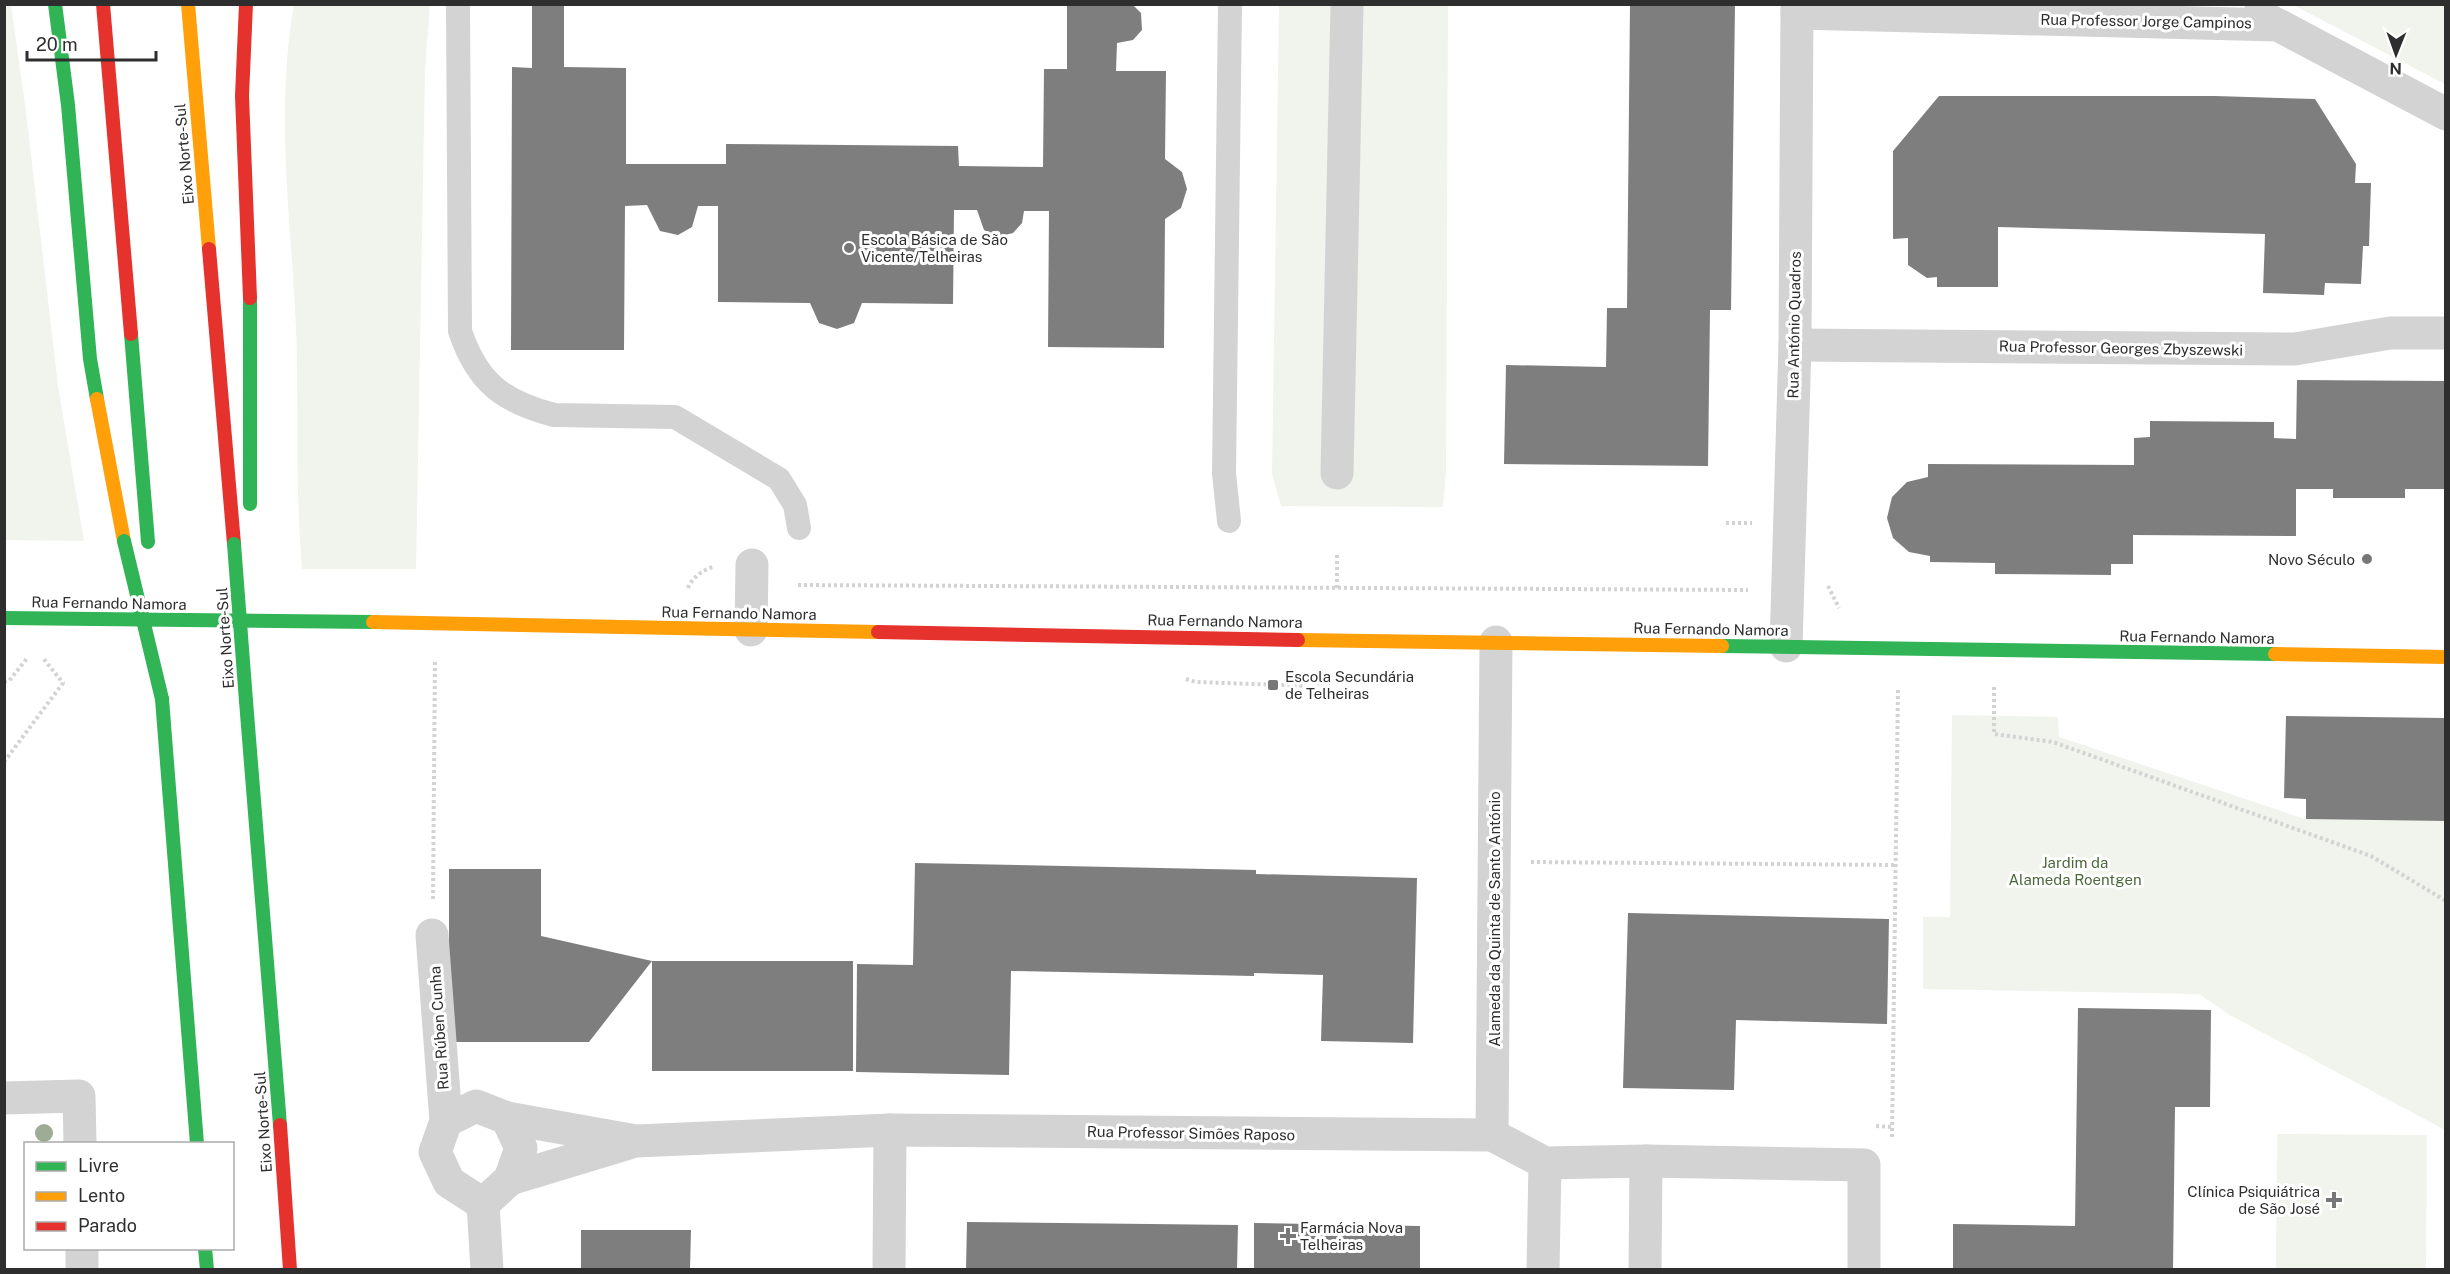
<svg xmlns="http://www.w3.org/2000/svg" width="2450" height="1274" viewBox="0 0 2450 1274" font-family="'Public Sans',sans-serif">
  <rect width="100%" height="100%" fill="#fff"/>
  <g fill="#f0f4ec">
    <path d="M 11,5 L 26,112 L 58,386 L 84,541 L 5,540 L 4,5 Z"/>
    <path d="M 294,5 L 430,5 L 425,71 L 416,569 L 302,569 C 295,489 299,408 296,327 C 291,220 275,111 294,5 Z"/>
    <path d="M 1279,5 L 1448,5 L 1446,472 L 1443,507 L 1281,506 L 1272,474 Z"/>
    <path d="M 2293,5 L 2445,5 L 2445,84 Z"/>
    <path d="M 1952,715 L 2058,717 L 2059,737 L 2305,819 L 2445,821 L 2445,1130 L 2228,1014 L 2199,994 L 1923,989 L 1923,917 L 1950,917 Z"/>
    <path d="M 2277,1134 L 2427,1135 L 2426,1269 L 2276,1269 Z"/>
  </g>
  <g fill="#7e7e7e">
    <path d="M 532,4 L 564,4 L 564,67 L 626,68 L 626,164 L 726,164 L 726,144 L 958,146 L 959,166 L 1043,167 L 1044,69 L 1067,69 L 1067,4 L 1132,4 L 1141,13 L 1142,30 L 1133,40 L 1117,43 L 1116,71 L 1166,71 L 1165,159 L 1182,172 L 1187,189 L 1181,208 L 1165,219 L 1164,348 L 1048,347 L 1049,211 L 1024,211 L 1022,223 L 1013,233 L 997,237 L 984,230 L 977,210 L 954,210 L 953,304 L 862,303 L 854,323 L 837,329 L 819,323 L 810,303 L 718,302 L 718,206 L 698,206 L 692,227 L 678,235 L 660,231 L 647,205 L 625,206 L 624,350 L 511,350 L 512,67 L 532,68 Z"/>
    <path d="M 1630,4 L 1735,4 L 1731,310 L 1710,310 L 1708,466 L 1504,464 L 1506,365 L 1606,367 L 1607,308 L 1627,308 Z"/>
    <path d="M 1939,96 L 2215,96 L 2315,99 L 2356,164 L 2355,183 L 2371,183 L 2369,246 L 2363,246 L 2361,284 L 2325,283 L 2324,295 L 2263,293 L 2265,234 L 1998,227 L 1998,287 L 1937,287 L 1937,277 L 1927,278 L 1908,265 L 1908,238 L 1893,239 L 1893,151 Z"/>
    <path d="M 2297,380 L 2445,381 L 2445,489 L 2405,489 L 2405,498 L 2333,498 L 2333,489 L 2296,489 L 2296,536 L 2133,535 L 2133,564 L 2111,564 L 2111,575 L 1995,574 L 1995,563 L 1930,562 L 1930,556 L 1909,552 L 1893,538 L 1887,518 L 1892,497 L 1907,482 L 1928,477 L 1928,464 L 2134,465 L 2134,438 L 2150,437 L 2150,421 L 2274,422 L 2274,438 L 2296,439 Z"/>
    <path d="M 2286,716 L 2445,718 L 2445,821 L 2306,819 L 2306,799 L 2284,798 Z"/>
    <path d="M 915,863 L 1256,870 L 1256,874 L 1417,878 L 1413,1043 L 1321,1041 L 1323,975 L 1254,973 L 1254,976 L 1011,971 L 1009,1075 L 856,1072 L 857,964 L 913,965 Z"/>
    <path d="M 449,869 L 541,869 L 541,936 L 652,961 L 853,961 L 853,1071 L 652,1071 L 652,961 L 589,1042 L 449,1042 Z"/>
    <path d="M 1628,913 L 1889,919 L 1887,1024 L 1736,1020 L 1734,1090 L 1623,1088 Z"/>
    <path d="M 2078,1008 L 2211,1010 L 2210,1107 L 2175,1107 L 2173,1269 L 1953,1269 L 1953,1224 L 2075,1226 Z"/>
    <path d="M 967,1222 L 1238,1225 L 1237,1269 L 966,1269 Z"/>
    <path d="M 1254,1223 L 1420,1226 L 1420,1269 L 1254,1269 Z"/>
    <path d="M 581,1230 L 691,1230 L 690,1269 L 581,1269 Z"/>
  </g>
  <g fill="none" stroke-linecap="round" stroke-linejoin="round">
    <g stroke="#d3d3d3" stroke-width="4" stroke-dasharray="3 3" stroke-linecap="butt">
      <path d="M 1726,523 L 1752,523"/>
      <path d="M 798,585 L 1748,590"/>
      <path d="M 1828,586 L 1839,608"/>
      <path d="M 688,588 C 692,578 702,570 713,567"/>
      <path d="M 1337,588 L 1337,552"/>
      <path d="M 1186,679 L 1196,682 L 1310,686 L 1327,681"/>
      <path d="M 4,682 L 9,681 L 28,657"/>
      <path d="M 1994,687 L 1994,734 L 2053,742 L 2371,856 L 2446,901"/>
      <path d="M 4,762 L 63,683 L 43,658"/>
      <path d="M 1531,862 L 1896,865"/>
      <path d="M 433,899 L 435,660"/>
      <path d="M 1876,1126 L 1892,1127"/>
      <path d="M 1892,1137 L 1898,688"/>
    </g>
    <g stroke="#d3d3d3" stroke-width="24">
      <path d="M 458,4 L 460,331 C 477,382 503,402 554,415 L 675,417 L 779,479 L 795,505 L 799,528"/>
      <path d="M 1229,521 L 1224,473 L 1230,4"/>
    </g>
    <g stroke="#d3d3d3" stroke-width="33">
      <path d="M 1797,13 L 2278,25"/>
      <path d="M 2259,15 L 2446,114"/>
      <path d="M 1795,345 L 2295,349 L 2390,333 L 2446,333"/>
      <path d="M 1337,473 L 1347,4"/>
      <path d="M 751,630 L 752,565"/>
      <path d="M 1786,646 L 1795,345 L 1797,4"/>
      <path d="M 432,935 L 446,1121"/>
      <path d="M 4,1098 L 79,1096 L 80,1144"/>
      <path d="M 476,1106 L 507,1118 L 521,1148 L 510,1179 L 483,1204 L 449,1182 L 435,1152 L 446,1121 Z"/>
      <path d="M 507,1118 L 636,1141 L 890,1130 L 1492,1135 L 1545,1163 L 1646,1161 L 1864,1165 L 1864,1270"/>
      <path d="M 1492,1135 L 1496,642"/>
      <path d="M 510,1179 L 629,1143"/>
      <path d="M 483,1204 L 487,1270"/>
      <path d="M 82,1248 L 82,1270"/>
      <path d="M 889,1270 L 890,1130"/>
      <path d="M 1543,1270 L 1545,1163"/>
      <path d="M 1645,1270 L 1646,1161"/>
    </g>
    <g stroke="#30b455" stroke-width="14">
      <path d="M 55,4 L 68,105 L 90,359 L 97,399"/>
      <path d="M 250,298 L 250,504"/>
      <path d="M 131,334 L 148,542"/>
      <path d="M 4,618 L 373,622"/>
      <path d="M 1722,646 L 2275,654"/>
      <path d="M 162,699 L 197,1144"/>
      <path d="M 246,701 L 280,1125"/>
      <path d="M 205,1248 L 207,1270"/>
    </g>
    <g stroke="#ff9f0a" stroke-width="14">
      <path d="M 188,4 L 209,249"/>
      <path d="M 97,399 L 124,541"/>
      <path d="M 373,622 L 878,632"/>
      <path d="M 1298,640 L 1722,646"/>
      <path d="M 2275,654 L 2446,657"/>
    </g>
    <g stroke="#e5322d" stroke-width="14">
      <path d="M 103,4 L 131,334"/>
      <path d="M 246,4 L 242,96 L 250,298"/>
      <path d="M 209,249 L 234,544"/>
      <path d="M 878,632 L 1298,640"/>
      <path d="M 280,1125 L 290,1270"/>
    </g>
    <g stroke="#30b455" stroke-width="14">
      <path d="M 124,541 L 162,699"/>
      <path d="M 234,544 L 246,701"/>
    </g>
  </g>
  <circle fill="#9dac94" cx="44" cy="1133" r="9"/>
  <g fill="#777" stroke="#fff" stroke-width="2">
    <circle cx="849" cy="248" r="6"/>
    <circle cx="2367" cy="559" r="6"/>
    <rect x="1267" y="679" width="12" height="12" rx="3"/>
    <path d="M2331 1191h6v6h6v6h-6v6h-6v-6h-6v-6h6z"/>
    <path d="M1285 1227h6v6h6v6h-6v6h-6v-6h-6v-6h6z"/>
  </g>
  <g text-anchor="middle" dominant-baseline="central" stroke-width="6" stroke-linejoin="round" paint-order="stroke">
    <g font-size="15" fill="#2e2e2e" stroke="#fff">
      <text transform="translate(2146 21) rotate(1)">Rua Professor Jorge Campinos</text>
      <text transform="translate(184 154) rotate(-95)">Eixo Norte-Sul</text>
      <text transform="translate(1794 325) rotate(-89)">Rua António Quadros</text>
      <text transform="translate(2121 348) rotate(1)">Rua Professor Georges Zbyszewski</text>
      <text transform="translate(109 603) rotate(1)">Rua Fernando Namora</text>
      <text transform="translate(739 613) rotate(1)">Rua Fernando Namora</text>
      <text transform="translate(1225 621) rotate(1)">Rua Fernando Namora</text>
      <text transform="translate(1711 629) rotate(1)">Rua Fernando Namora</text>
      <text transform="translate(2197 637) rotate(1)">Rua Fernando Namora</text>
      <text transform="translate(225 638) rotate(-94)">Eixo Norte-Sul</text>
      <text transform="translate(1494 919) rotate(-90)">Alameda da Quinta de Santo António</text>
      <text transform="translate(439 1028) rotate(-94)">Rua Rúben Cunha</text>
      <text transform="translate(263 1122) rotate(-94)">Eixo Norte-Sul</text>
      <text transform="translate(1191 1133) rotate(1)">Rua Professor Simões Raposo</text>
    </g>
    <g font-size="15" fill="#2e2e2e" stroke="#fff" text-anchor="start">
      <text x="861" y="239">Escola Básica de São<tspan x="861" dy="17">Vicente/Telheiras</tspan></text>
      <text x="2355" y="559" text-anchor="end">Novo Século</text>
      <text x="1285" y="676">Escola Secundária<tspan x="1285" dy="17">de Telheiras</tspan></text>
      <text x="2320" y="1191" text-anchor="end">Clínica Psiquiátrica<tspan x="2320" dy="17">de São José</tspan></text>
      <text x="1300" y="1227">Farmácia Nova<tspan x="1300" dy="17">Telheiras</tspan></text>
    </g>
    <g font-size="15" fill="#4d693c" stroke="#fff">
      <text x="2075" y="862">Jardim da<tspan x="2075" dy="17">Alameda Roentgen</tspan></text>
    </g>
  </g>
  <rect width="2450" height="1274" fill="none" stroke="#2e2e2e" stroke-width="12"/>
  <rect x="24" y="1142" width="210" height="108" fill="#ffffff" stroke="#ababab" stroke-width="1.5"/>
  <rect x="36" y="1162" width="30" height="9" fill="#30b455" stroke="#ababab" stroke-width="1.5"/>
  <text x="78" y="1172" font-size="18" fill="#2e2e2e">Livre</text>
  <rect x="36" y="1192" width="30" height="9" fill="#ff9f0a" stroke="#ababab" stroke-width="1.5"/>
  <text x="78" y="1202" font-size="18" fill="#2e2e2e">Lento</text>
  <rect x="36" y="1222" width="30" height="9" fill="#e5322d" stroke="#ababab" stroke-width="1.5"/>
  <text x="78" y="1232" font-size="18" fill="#2e2e2e">Parado</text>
  <g transform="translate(2396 54) rotate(181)" stroke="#ffffff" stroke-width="4.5" paint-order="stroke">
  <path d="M0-4.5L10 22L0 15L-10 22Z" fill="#2e2e2e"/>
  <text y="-9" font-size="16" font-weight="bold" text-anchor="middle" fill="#2e2e2e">N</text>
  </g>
  <path d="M27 51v9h129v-9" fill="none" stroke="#2e2e2e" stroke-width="3"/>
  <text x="36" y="51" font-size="18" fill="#2e2e2e" stroke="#ffffff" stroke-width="4.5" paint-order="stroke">20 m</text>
</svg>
